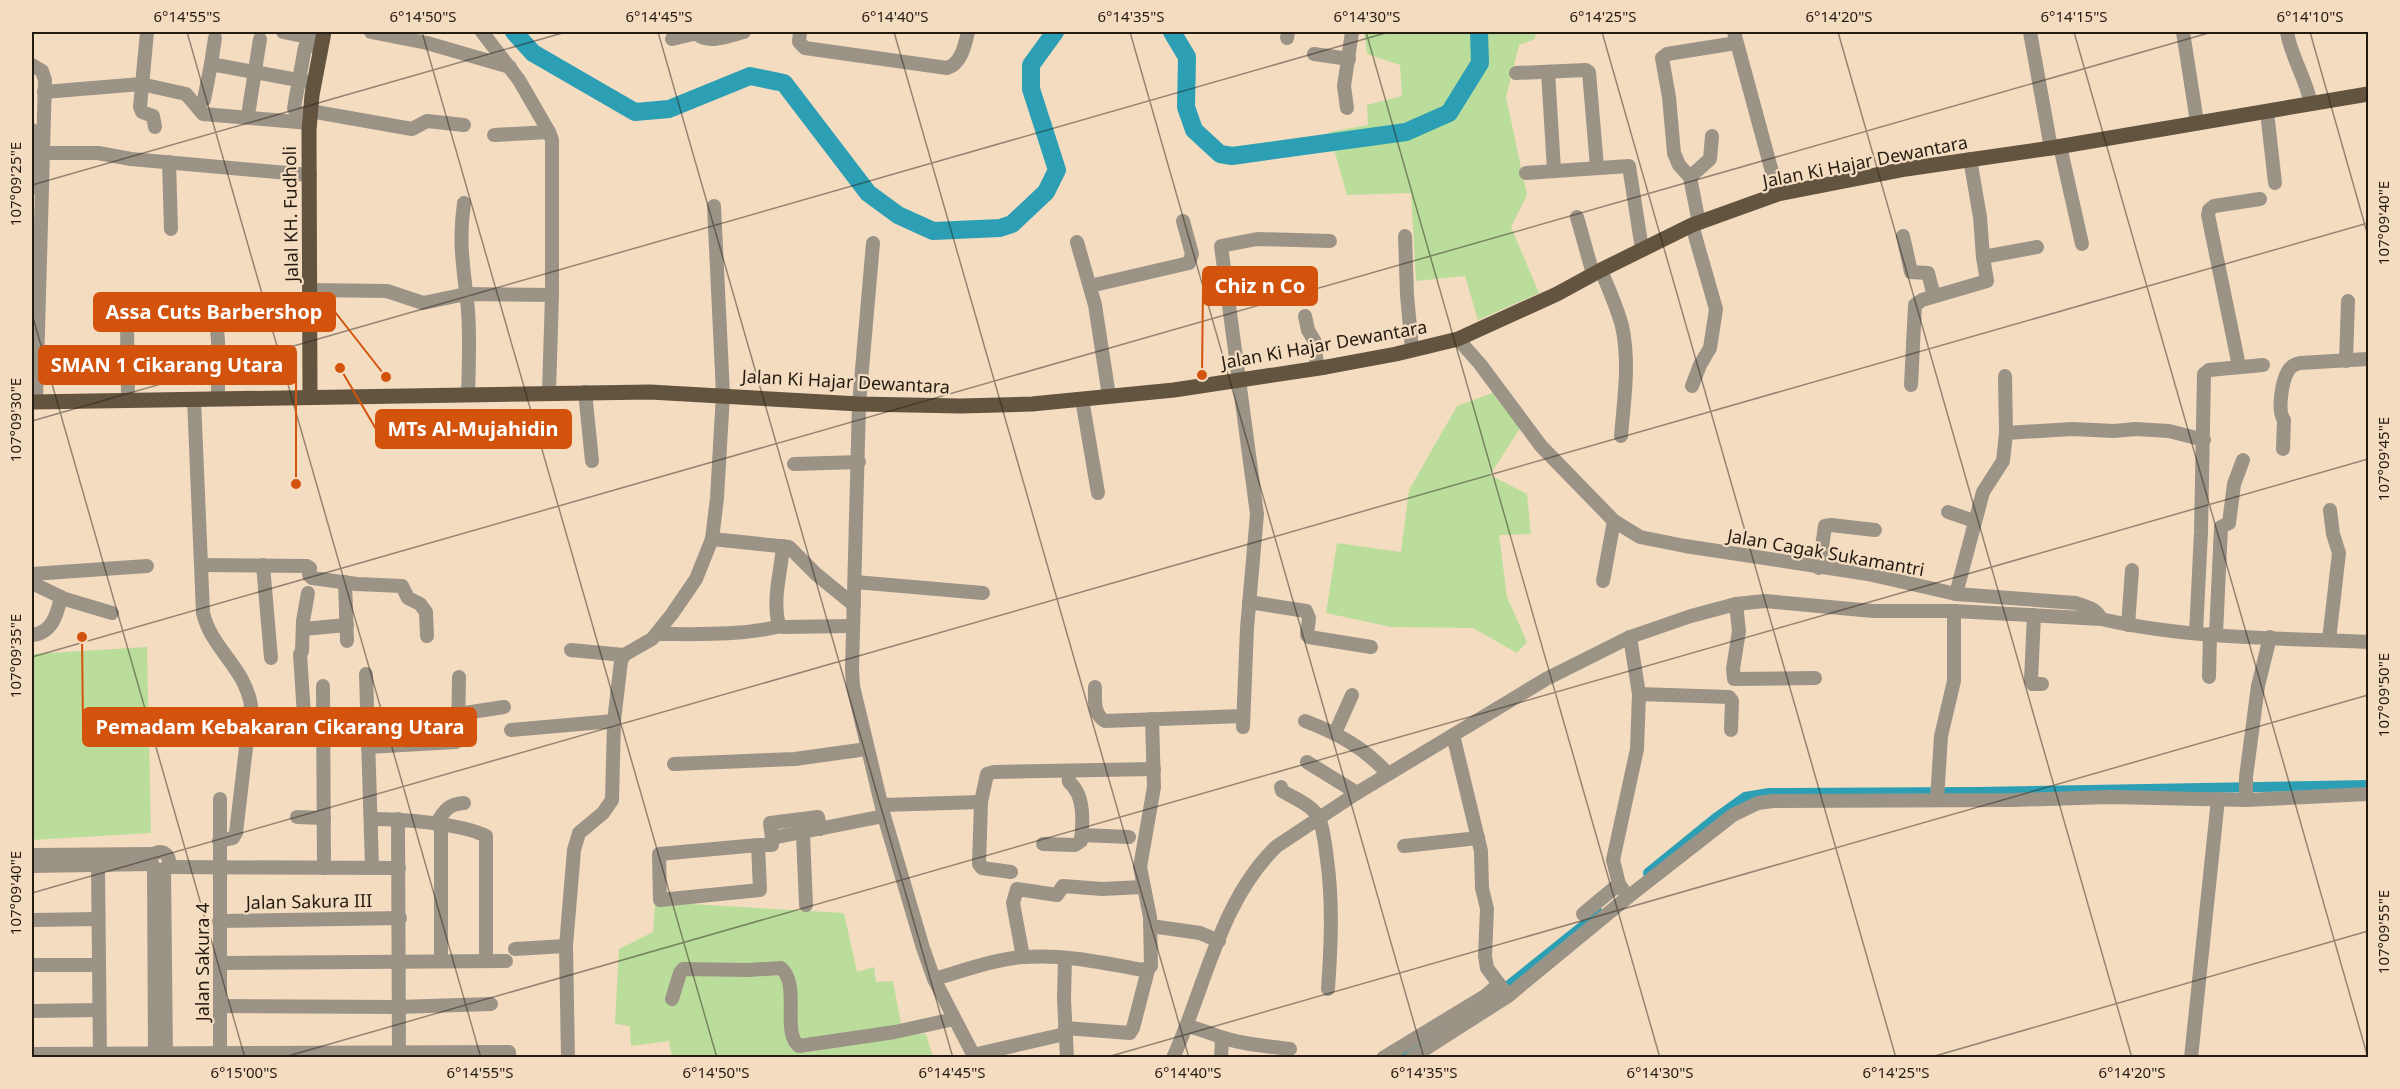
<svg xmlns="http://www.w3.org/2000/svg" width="2400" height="1089" viewBox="0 0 2400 1089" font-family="'Noto Sans',sans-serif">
  <rect width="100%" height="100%" fill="#f4dcc1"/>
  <g fill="#bbdd9b">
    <path d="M 1364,32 L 1536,32 L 1535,39 L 1519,45 L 1506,97 L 1527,195 L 1511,227 L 1539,293 L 1478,320 L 1465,276 L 1416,281 L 1411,193 L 1347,195 L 1329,132 L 1368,125 L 1367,105 L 1402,96 L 1400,65 L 1367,54 Z"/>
    <path d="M 1495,392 L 1524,422 L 1490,475 L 1527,494 L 1531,534 L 1499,535 L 1507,597 L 1527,642 L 1517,653 L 1473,628 L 1391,627 L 1326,613 L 1337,543 L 1401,552 L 1409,490 L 1457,406 Z"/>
    <path d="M 147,647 L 151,833 L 32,840 L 32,654 Z"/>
    <path d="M 655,902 L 844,913 L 857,972 L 874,967 L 876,982 L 893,981 L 903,1034 L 926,1034 L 933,1057 L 672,1057 L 669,1041 L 631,1046 L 630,1026 L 615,1024 L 619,949 L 653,932 Z"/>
  </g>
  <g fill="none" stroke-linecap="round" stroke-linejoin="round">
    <g stroke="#2c9fb4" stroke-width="10">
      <path d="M 1648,873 L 1717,817 L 1745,797 L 1769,793 L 1977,792 L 2368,785"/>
      <path d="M 1499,993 L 1599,913"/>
      <path d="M 1397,1058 L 1453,1023"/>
    </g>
    <g stroke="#2c9fb4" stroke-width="18">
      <path d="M 514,32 L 533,53 L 635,112 L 669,109 L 750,76 L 784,83 L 868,193 L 898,215 L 933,231 L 1000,228 L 1012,224 L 1046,192 L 1057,170 L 1031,89 L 1031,65 L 1055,32"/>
      <path d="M 1172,32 L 1187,57 L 1186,107 L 1194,130 L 1220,154 L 1232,156 L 1406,132 L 1449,113 L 1480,63 L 1479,32"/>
    </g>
    <g stroke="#9c9387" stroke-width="14">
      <path d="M 147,32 L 140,107 L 142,112 L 153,116 L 155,127"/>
      <path d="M 283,32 L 322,40"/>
      <path d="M 371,32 L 427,43 L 510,67"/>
      <path d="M 482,32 L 519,80 L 549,132 L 552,140 L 552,295 L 549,392"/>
      <path d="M 697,32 L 698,35 C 710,44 731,35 744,32"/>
      <path d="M 800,32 L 799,42 L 805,48 L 947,68 C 961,64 965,45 968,32"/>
      <path d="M 1734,32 L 1778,194"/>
      <path d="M 2030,32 L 2051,148"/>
      <path d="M 2183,32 L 2197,122"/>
      <path d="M 2287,32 C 2291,57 2306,78 2311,104"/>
      <path d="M 1287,38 L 1288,32"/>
      <path d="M 672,39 L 697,33"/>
      <path d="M 1314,54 L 1349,59"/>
      <path d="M 211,64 L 215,38"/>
      <path d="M 32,65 L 42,71 L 45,80 L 36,402"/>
      <path d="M 1548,72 L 1554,170"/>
      <path d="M 1516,73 L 1586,70 L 1589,72 L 1597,167"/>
      <path d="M 44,92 L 141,84 L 186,94 L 203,114 L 309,123"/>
      <path d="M 204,100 L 211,64 L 314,83"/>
      <path d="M 1347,108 L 1344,86 L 1352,32"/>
      <path d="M 249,109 L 260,39"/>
      <path d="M 310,111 L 412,129 L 427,121 L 464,125"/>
      <path d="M 2267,112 L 2275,183"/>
      <path d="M 309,115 L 296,112 L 294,108 L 305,47 L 310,45 L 320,48"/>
      <path d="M 32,130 L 34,135 L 32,188"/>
      <path d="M 494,135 L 549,132"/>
      <path d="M 2060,146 L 2082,244"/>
      <path d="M 42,153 L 98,153 L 131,159 L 310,175"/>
      <path d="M 1970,159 L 1980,217 L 1983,257 L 2037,247"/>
      <path d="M 169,162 L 171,229"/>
      <path d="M 1526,173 L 1629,166 L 1642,249"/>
      <path d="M 1690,177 L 1710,159 L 1712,136"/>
      <path d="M 464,203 C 458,245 464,269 468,310 C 470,337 469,366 468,394"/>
      <path d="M 1577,217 L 1593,274"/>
      <path d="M 1699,223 L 1690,177 L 1679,165 L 1674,153 L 1669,97 L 1662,58 L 1667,54 L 1736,43"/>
      <path d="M 1692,225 L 1716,309 L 1710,348 L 1700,365 L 1692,386"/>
      <path d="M 1405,236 L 1407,295 L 1412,350"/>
      <path d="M 1903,236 L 1911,272 L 1928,273 L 1934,296"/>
      <path d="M 1077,242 L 1095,305 L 1109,396"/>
      <path d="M 873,243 L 859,404 L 852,669 L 853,686 L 884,816 L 923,948 L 934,979 L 975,1058"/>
      <path d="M 1601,270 C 1608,288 1617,307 1622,326 C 1630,362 1624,400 1621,436"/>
      <path d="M 1090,286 L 1189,263 L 1192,254 L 1183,221"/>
      <path d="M 310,290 L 387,291 L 423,303 L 466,294 L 552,295"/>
      <path d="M 215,310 L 218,340 L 218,398"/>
      <path d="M 1305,316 L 1308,330 L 1315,342 L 1317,368"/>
      <path d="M 127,323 L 128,400"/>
      <path d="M 1458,339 L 1480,364 L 1541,446 L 1614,521 L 1640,537 L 1685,546 L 1868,574 L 1956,594 L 2076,603 C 2086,607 2096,608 2101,619 C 2188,639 2280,638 2368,642"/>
      <path d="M 2346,361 L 2348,301"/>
      <path d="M 2239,366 L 2208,215 L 2209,210 L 2214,206 L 2260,199"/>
      <path d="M 1911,385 L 1915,305 L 1922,300 L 1987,281 L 1983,257"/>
      <path d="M 585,392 L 592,461"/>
      <path d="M 194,399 L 203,613 C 212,650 244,666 251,705 L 236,833 L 233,838 L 219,841"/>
      <path d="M 1082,399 L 1098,493"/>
      <path d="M 2006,433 L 2072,429 L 2114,431 L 2135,429 L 2169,431 L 2204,440"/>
      <path d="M 2283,449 L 2284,420 C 2277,411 2282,381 2288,371 C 2291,366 2295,364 2300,363 L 2368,359"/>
      <path d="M 794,464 L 859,462"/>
      <path d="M 1948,512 L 1974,521"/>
      <path d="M 712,539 L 789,547 L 816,574 L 854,605"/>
      <path d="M 783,546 C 781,572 772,600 779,625 L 783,627 L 853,626"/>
      <path d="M 201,565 L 307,566 L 310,568 L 309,575 L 312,578 L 357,584 L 402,586 L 408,598 L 420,604 L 426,612 L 427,636"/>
      <path d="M 263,565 L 271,658"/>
      <path d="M 1819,568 L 1825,526 L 1831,525 L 1875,530"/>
      <path d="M 32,574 L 147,566"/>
      <path d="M 1603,581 L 1614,521"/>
      <path d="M 345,582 L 347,641"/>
      <path d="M 855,582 L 983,593"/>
      <path d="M 32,583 L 65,599 L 112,613"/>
      <path d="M 1956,594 L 1983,492 L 2003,461 L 2006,433 L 2005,376"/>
      <path d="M 1249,602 L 1306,611 L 1309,618 L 1307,635 L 1309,637 L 1371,647"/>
      <path d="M 1736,604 L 1739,631 L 1733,669 L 1734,679 L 1815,678"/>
      <path d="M 2034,615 L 2031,680 L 2033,684 L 2042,684"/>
      <path d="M 2128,625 L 2132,570"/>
      <path d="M 303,629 L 347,625"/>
      <path d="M 2196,633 L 2201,532 L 2204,374 L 2209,370 L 2263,365"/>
      <path d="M 657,634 C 699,634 740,636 781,626"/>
      <path d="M 2216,634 L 2221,527 L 2229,523 L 2234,484 L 2243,460"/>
      <path d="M 32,635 C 52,633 57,615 61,597"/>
      <path d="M 2329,640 L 2339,553 L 2333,534 L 2330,510"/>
      <path d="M 571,650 L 624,655"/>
      <path d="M 366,674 L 372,867"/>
      <path d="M 2209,677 L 2210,634"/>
      <path d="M 323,686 L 324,868"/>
      <path d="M 1095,687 C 1095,700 1093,714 1105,721 L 1243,716"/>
      <path d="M 1639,694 L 1729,697 L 1732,701 L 1731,730"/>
      <path d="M 458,714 L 504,707"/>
      <path d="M 1305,721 C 1337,733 1365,748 1388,774"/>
      <path d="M 1243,727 L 1247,628 L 1257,514 L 1221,246 L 1257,239 L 1330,241"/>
      <path d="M 249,728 L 312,730"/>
      <path d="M 511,730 L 614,721"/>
      <path d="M 305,731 L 300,654 L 302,651 L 303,621 L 308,593"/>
      <path d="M 1335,733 L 1352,695"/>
      <path d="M 1453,735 L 1481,851 L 1482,888 L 1487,909 L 1485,956 L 1487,968 L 1508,996"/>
      <path d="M 368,747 L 456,742 L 458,739 L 459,677"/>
      <path d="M 1307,762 L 1357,793"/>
      <path d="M 674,764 L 795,759 L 867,749"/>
      <path d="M 1281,787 L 1282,791 C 1294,798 1312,805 1319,818 C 1324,830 1325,846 1327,859 C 1333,903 1331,945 1328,989"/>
      <path d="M 220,799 L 220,1058"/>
      <path d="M 1937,800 L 1941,736 L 1954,681 L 1954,611"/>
      <path d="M 2246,800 L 2246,777 L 2258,686 L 2270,637"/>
      <path d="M 882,805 L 981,802"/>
      <path d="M 297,817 L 324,818"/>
      <path d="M 371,819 C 400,819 460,823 486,836 L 486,961"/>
      <path d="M 398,819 L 399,1058"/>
      <path d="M 436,824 C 444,811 448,804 464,803"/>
      <path d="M 441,825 L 441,961"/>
      <path d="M 803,834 L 806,905"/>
      <path d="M 1082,835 L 1129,837"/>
      <path d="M 772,838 L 770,823 L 818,817 L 820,829"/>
      <path d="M 1043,844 L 1075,845 L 1081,841 C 1083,822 1085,795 1069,782 L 1068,771"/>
      <path d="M 758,845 L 760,890 L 660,900 L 659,854 L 758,845 L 772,845 L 772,838 L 884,816"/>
      <path d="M 1404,846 L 1478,838"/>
      <circle cx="160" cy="861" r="9"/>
      <path d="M 32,855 L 153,854"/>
      <path d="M 32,866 L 152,864"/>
      <path d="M 98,866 L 100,1058"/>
      <path d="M 154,867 L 155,1058"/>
      <path d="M 167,867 L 399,868"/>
      <path d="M 164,869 L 166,1058"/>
      <path d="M 1011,872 L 982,868 L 979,864 L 981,802 L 987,774 L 994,772 L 1154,769"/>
      <path d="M 1628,897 L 1619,884 L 1613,860 L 1637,749 L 1639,694 L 1630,637"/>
      <path d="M 1583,914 L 1619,884"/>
      <path d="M 32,920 L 98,919"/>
      <path d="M 219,921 L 400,918"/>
      <path d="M 1151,926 L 1200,933 L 1219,941"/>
      <path d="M 515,949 L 566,946"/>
      <path d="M 1023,957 L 1013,903 L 1017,889 L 1057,895 L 1063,886 L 1102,889 L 1143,887"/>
      <path d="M 1065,958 L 1064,999 L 1067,1058"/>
      <path d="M 220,963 L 506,961"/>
      <path d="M 32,965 L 98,965"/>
      <path d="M 934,979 C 963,971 994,959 1024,957 C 1064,954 1104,963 1143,970 L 1151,966 L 1150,917 L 1140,867 L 1154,787 L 1152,719"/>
      <path d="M 672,999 L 680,973 L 683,969 L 748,970 L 781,968 C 801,985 781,1033 799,1046 L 895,1032 L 954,1019"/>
      <path d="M 220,1006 L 398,1007 L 491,1004"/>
      <path d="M 32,1011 L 99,1010"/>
      <path d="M 1187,1026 C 1200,1029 1212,1034 1224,1038 C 1245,1045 1268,1046 1290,1049"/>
      <path d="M 1065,1028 L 1130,1033 L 1133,1028 L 1148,970"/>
      <path d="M 32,1054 L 509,1052 L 509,1058"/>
      <path d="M 973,1055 L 1065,1034"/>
      <path d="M 568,1058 L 566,946 L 574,850 L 579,833 L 603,813 L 612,800 L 614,721 L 621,661 L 624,655 L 652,639 L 672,614 L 696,579 L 712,539 L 717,498 L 723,394 L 714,206"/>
      <path d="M 1173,1058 C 1205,988 1220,900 1277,846 L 1357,793 L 1546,679 L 1630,637 L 1691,616 L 1736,604 L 1765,601 L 1873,611 L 1954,611 L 2101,619"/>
      <path d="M 1221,1058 L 1222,1038"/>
      <path d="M 1383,1058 L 1485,996 L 1499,984"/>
      <path d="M 1411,1058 L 1508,996 L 1628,897 L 1733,815 L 1758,803 L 1773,801 L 2013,800 L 2110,797 L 2246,800 L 2368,794"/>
      <path d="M 2191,1058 L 2218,799"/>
    </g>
    <g stroke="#63543f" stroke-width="15">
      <path d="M 310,397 L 309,130 L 312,95 L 324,32"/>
      <path d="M 32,402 L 650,392 L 859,404 L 961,406 L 1032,404 L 1174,390 L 1326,367 L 1396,354 L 1458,339 L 1557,294 L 1601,270 L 1692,225 L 1778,194 L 1906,169 L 2051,148 L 2368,94"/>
    </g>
  </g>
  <path fill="none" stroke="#241b11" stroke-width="1.5" stroke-opacity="0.45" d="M 187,32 L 481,1058M 422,32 L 717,1058M 658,32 L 953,1058M 894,32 L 1189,1058M 1130,32 L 1424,1058M 1366,32 L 1660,1058M 1602,32 L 1896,1058M 1838,32 L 2132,1058M 2074,32 L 2368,1058M 2310,32 L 2368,236M 32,185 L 566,32M 32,314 L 245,1058M 32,421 L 1389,32M 32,657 L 2212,32M 32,893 L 2368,223M 281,1058 L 2368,459M 1104,1058 L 2368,695M 1928,1058 L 2368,931"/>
  <g text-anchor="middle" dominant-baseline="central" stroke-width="4.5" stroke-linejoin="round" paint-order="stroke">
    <g font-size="18" fill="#241b11" stroke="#f4dcc1">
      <text transform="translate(1865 161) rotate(-11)">Jalan Ki Hajar Dewantara</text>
      <text transform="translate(290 214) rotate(-91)">Jalal KH. Fudholi</text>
      <text transform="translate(1324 344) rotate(-10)">Jalan Ki Hajar Dewantara</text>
      <text transform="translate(846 381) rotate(3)">Jalan Ki Hajar Dewantara</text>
      <text transform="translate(1826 552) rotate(10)">Jalan Cagak Sukamantri</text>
      <text transform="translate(309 901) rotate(-1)">Jalan Sakura III</text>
      <text transform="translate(202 962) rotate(-90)">Jalan Sakura 4</text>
    </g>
  </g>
  <path fill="none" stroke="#d4530c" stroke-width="2" d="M1202 375L1203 286M386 377L335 312M296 484L296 365M340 368L376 429M82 637L83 727"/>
  <g fill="#d4530c" stroke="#f4dcc1" stroke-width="2">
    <circle cx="1202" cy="375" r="6"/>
    <circle cx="386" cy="377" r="6"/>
    <circle cx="296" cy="484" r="6"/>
    <circle cx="340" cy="368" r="6"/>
    <circle cx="82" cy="637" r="6"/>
  </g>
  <g fill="#d4530c" stroke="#d4530c" stroke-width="2">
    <rect x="1203" y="267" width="114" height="38" rx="6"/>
    <rect x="94" y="293" width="241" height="38" rx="6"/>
    <rect x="39" y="346" width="257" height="38" rx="6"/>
    <rect x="376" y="410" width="195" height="38" rx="6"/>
    <rect x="83" y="708" width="393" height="38" rx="6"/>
  </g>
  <g font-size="20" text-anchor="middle" font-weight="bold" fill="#fff">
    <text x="1260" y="293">Chiz n Co</text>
    <text x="214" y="319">Assa Cuts Barbershop</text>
    <text x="167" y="372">SMAN 1 Cikarang Utara</text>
    <text x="473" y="436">MTs Al-Mujahidin</text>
    <text x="280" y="734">Pemadam Kebakaran Cikarang Utara</text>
  </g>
  <rect width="2400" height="1089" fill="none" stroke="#f4dcc1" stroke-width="66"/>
  <rect x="33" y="33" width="2334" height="1023" fill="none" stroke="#241b11" stroke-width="2"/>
  <g font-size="15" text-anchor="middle" fill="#241b11">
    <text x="187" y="22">6°14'55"S</text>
    <text x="423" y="22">6°14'50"S</text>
    <text x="659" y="22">6°14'45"S</text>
    <text x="895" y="22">6°14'40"S</text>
    <text x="1131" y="22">6°14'35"S</text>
    <text x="1367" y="22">6°14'30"S</text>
    <text x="1603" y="22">6°14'25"S</text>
    <text x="1839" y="22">6°14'20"S</text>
    <text x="2074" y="22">6°14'15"S</text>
    <text x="2310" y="22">6°14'10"S</text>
    <text transform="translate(16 184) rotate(-90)" y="5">107°09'25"E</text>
    <text transform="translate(2384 223) rotate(-90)" y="5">107°09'40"E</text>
    <text transform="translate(16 420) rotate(-90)" y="5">107°09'30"E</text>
    <text transform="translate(2384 459) rotate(-90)" y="5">107°09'45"E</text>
    <text transform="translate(16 656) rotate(-90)" y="5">107°09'35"E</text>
    <text transform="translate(2384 695) rotate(-90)" y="5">107°09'50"E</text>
    <text transform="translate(16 893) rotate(-90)" y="5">107°09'40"E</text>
    <text transform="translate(2384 932) rotate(-90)" y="5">107°09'55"E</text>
    <text x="244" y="1078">6°15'00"S</text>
    <text x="480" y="1078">6°14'55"S</text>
    <text x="716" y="1078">6°14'50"S</text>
    <text x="952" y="1078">6°14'45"S</text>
    <text x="1188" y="1078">6°14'40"S</text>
    <text x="1424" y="1078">6°14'35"S</text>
    <text x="1660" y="1078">6°14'30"S</text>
    <text x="1896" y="1078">6°14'25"S</text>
    <text x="2132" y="1078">6°14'20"S</text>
  </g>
</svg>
